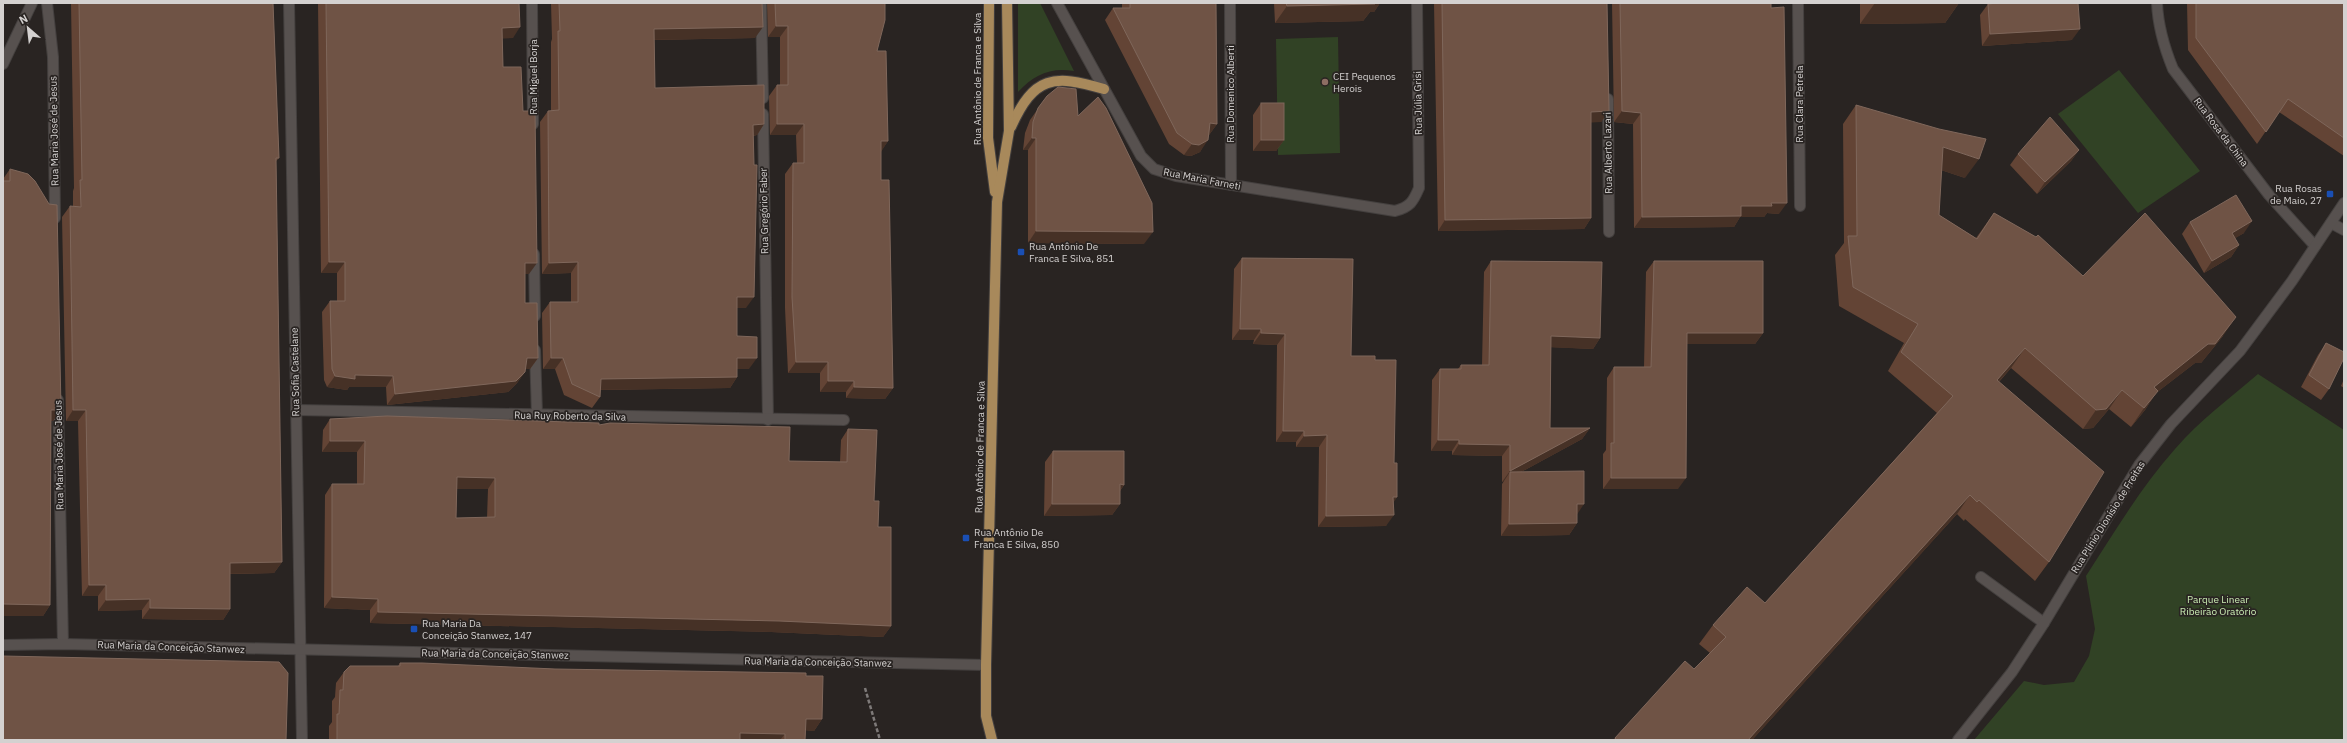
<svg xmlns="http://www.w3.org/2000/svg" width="2347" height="743" viewBox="0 0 2347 743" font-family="'IBM Plex Sans',sans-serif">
  <rect width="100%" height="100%" fill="#292422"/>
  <g fill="#314225">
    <path d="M 1018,3 L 1040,3 L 1074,71 C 1050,67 1034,75 1018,92 Z"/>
    <path d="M 1338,37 L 1340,153 L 1278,155 L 1276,39 Z"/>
    <path d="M 2119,70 L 2200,171 L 2138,213 L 2058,114 Z"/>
    <path d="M 2258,374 L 2344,430 L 2344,740 L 1974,740 L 2024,681 L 2044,685 L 2074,682 L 2089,656 L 2095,629 L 2086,576 C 2114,533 2141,487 2175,449 C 2199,421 2230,398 2258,374 Z"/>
  </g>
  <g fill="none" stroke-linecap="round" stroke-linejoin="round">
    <defs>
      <g id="minor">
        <path d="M 47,3 L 53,57 L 55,218"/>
        <path d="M 289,3 L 302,740"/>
        <path d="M 532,3 L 533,124"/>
        <path d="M 761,3 L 763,98"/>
        <path d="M 1057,3 L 1141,156 L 1154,169 L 1176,176 L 1395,211 C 1410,207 1413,202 1419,188 L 1417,3"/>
        <path d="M 1230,3 L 1231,185"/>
        <path d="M 1798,3 L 1800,206"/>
        <path d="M 2157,3 C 2158,27 2164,47 2173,69 L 2269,195 L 2315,246"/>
        <path d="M 3,64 L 32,3"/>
        <path d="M 1608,99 L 1609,232"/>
        <path d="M 763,114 L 768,420"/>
        <path d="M 2331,223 L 2344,230"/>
        <path d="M 534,254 L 535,316"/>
        <path d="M 535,350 L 537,415"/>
        <path d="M 58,400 L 63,644"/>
        <path d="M 296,410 L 844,420"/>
        <path d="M 1981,577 L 2044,623"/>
        <path d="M 3,645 L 63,644 L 986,665"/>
        <path d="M 1958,740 L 2012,672 L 2044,623 L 2139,465 L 2171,424 L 2240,351 L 2292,281 L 2344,203"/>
      </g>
      <g id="major">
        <path d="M 989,3 L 988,138 L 995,192"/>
        <path d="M 1011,127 C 1034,76 1053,74 1104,89"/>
        <path d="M 992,740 L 986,716 L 986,665 L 997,202 L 1009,131 L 1007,3"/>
      </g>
    </defs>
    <use href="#minor" stroke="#44403f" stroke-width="12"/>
    <use href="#major" stroke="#44403f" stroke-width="12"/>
    <path stroke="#7e7a79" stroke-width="2.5" stroke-dasharray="4 2" stroke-linecap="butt" d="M 865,688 L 880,740"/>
    <use href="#minor" stroke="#57514f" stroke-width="10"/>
    <use href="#major" stroke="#a8895b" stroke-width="10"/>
  </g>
  <g fill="#634435" fill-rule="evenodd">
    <path d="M 71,3 L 273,3 L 279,158 L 276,161 L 282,562 L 274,573 L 230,574 L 230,609 L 223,620 L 142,619 L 142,610 L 98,611 L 98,596 L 82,596 L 78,421 L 66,421 L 62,217 L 70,206 L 73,207 L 73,191 L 74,188 Z"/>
    <path d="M 318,3 L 519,3 L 513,38 L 502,38 L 503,67 L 523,111 L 529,274 L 525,274 L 525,303 L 538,358 L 530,369 L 525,369 L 525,372 L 517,383 L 508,392 L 387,405 L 386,387 L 349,387 L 347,390 L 327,387 L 324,380 L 322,312 L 330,301 L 337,301 L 337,273 L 321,273 Z"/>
    <path d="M 551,3 L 762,3 L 755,38 L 654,40 L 655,88 L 764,124 L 757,135 L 753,136 L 746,308 L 737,308 L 737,336 L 749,369 L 737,369 L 737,377 L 730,388 L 600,390 L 600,397 L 592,408 L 564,395 L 555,369 L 543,369 L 542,313 L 550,302 L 571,302 L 571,273 L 542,274 L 540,122 L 548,111 L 551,111 L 551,42 L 552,39 Z"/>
    <path d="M 767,3 L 885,3 L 877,51 L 888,141 L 881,151 L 881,180 L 893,388 L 885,399 L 846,398 L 846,392 L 820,392 L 820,373 L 788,373 L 785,308 L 785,174 L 793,163 L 797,163 L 796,135 L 770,135 L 769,96 L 777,85 L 780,85 L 780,37 L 768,37 Z"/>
    <path d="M 1122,3 L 1216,3 L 1217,124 L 1209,135 L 1200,152 L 1191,156 L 1184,155 L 1169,144 L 1105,20 L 1113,8 L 1122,8 Z"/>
    <path d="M 1274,3 L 1380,3 L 1374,12 L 1370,12 L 1363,21 L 1275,23 Z"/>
    <path d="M 1434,3 L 1607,3 L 1609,111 L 1601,122 L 1591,122 L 1591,218 L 1584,229 L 1438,231 Z"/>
    <path d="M 1612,3 L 1771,3 L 1779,214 L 1767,213 L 1764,217 L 1740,217 L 1734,227 L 1634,228 L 1633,124 L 1614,122 Z"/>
    <path d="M 1860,3 L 1959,3 L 1945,23 L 1860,24 Z"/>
    <path d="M 2187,3 L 2344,3 L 2344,156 L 2279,112 L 2257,144 L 2188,50 Z"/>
    <path d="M 1988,4 L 2072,40 L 1982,46 L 1980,15 Z"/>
    <path d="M 1047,96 L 1078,116 L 1144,244 L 1028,243 L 1028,150 L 1023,150 L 1025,133 L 1030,120 Z"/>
    <path d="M 1261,103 L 1284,140 L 1276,151 L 1253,151 L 1253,115 Z"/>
    <path d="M 1856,105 L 1965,178 L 1941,170 L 1939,215 L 1976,238 L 1994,213 L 2083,276 L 2223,336 L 2201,363 L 2195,363 L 2156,393 L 2145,410 L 2131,427 L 2109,409 L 2093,428 L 2083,429 L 2011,368 L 1999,382 L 2049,562 L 2035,581 L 1965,519 L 1964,521 L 1957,514 L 1752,740 L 1613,740 L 1615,738 L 1694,669 L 1710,653 L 1699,644 L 1713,625 L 1765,603 L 1937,413 L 1888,371 L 1904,343 L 1839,306 L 1835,255 L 1844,243 L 1843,124 Z"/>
    <path d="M 2079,150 L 2071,161 L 2037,194 L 2010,165 L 2018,154 Z"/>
    <path d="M 10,169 L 61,410 L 53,421 L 51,421 L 50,605 L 43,616 L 3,616 L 3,179 Z"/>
    <path d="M 2190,222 L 2244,233 L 2235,238 L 2239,245 L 2231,257 L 2204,273 L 2182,234 Z"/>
    <path d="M 1242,258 L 1351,356 L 1375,360 L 1394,463 L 1397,497 L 1393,502 L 1386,526 L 1318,527 L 1319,447 L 1296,447 L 1296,442 L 1276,442 L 1277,345 L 1253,344 L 1254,340 L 1232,340 L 1234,269 Z"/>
    <path d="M 1491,261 L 1600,338 L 1593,349 L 1551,347 L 1550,428 L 1590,428 L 1582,439 L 1521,472 L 1577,514 L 1577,523 L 1569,535 L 1501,536 L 1502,484 L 1504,481 L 1502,482 L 1502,456 L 1452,455 L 1452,451 L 1431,451 L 1432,380 L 1440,369 L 1458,369 L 1461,365 L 1482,365 L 1484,272 Z"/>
    <path d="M 1654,261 L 1763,333 L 1755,344 L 1687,344 L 1678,489 L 1603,489 L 1603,454 L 1606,450 L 1607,378 L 1614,367 L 1644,367 L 1646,272 Z"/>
    <path d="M 2326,343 L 2329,389 L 2321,400 L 2301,387 L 2318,355 Z"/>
    <path d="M 2344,379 L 2344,388 L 2341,386 Z"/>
    <path d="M 330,419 L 599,425 L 789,461 L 840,462 L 841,440 L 848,429 L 874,501 L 891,626 L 883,637 L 771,632 L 370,623 L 370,610 L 324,608 L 325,495 L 332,484 L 357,484 L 357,452 L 322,452 L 323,430 ZM 457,489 L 488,489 L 487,518 L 456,518 Z"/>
    <path d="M 1053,451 L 1124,485 L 1120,491 L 1120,504 L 1112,515 L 1044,516 L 1045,462 Z"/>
    <path d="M 400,663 L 555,669 L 806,676 L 822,719 L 814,731 L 806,730 L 805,740 L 329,740 L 329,726 L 332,722 L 332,701 L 335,697 L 336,683 L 344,672 L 398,666 Z"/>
  </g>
  <g fill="#463126">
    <path d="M 1370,3 L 1380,3 L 1374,12 L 1370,12 L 1363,21 L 1275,23 L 1287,6 Z"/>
    <path d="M 1875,3 L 1959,3 L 1945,23 L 1860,24 Z"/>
    <path d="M 776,26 L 788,26 L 780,37 L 768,37 Z"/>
    <path d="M 520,27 L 513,38 L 494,39 L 502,28 Z"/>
    <path d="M 763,27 L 755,38 L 646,40 L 654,29 Z"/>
    <path d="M 2080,29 L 2072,40 L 1982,46 L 1990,34 Z"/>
    <path d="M 1609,111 L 1601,122 L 1583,123 L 1591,112 Z"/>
    <path d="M 1622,111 L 1641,113 L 1633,124 L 1614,122 Z"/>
    <path d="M 1210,123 L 1217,124 L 1209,135 Z"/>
    <path d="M 764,124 L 757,135 L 745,136 L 753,125 Z"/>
    <path d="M 777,124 L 804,124 L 796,135 L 770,135 Z"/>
    <path d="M 1032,138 L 1036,138 L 1028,150 L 1023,150 Z"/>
    <path d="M 1208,140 L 1200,152 L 1191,156 L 1184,155 L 1192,144 Z"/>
    <path d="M 1261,140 L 1284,140 L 1276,151 L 1253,151 Z"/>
    <path d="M 881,141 L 888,141 L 881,152 Z"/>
    <path d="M 1943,147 L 1979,159 L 1965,178 L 1929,166 Z"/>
    <path d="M 2079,150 L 2071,161 L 2037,194 L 2045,182 Z"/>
    <path d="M 1771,203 L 1787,203 L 1779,214 L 1767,213 L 1764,217 L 1740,217 L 1734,227 L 1634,228 L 1642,217 Z"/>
    <path d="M 1591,218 L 1584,229 L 1438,231 L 1445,220 Z"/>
    <path d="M 2252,221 L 2244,233 L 2224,245 L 2232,233 Z"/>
    <path d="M 1036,231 L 1153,232 L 1144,244 L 1028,243 Z"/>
    <path d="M 2239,245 L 2231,257 L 2204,273 L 2212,261 Z"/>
    <path d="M 329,262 L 345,262 L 337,273 L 321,273 Z"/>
    <path d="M 578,262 L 571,273 L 542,274 L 549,263 Z"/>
    <path d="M 525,263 L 537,263 L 529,274 L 517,274 Z"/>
    <path d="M 737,297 L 754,297 L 746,308 L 729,308 Z"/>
    <path d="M 2236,317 L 2223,336 L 2201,363 L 2195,363 L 2156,393 L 2145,410 L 2131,427 L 2144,408 L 2156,394 L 2140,406 L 2154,387 Z"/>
    <path d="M 1240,329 L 1261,329 L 1254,340 L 1232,340 Z"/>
    <path d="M 1261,333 L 1285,334 L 1277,345 L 1253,344 Z"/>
    <path d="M 1687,333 L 1763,333 L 1755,344 L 1679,344 Z"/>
    <path d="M 1551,336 L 1600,338 L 1593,349 L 1543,347 Z"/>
    <path d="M 2025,348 L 2011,368 L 1983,399 L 1997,380 Z"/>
    <path d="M 527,358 L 538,358 L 530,369 L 519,369 Z"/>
    <path d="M 551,358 L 563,358 L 555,369 L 543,369 Z"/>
    <path d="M 737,358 L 757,358 L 749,369 L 730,369 Z"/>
    <path d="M 796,362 L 828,362 L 820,373 L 788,373 Z"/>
    <path d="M 525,372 L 517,383 L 508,392 L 387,405 L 395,394 Z"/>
    <path d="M 335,376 L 355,375 L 393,376 L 386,387 L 349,387 L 347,390 L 327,387 Z"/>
    <path d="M 737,377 L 730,388 L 593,390 L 601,379 Z"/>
    <path d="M 828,381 L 854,381 L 846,392 L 820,392 Z"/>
    <path d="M 854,387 L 893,388 L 885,399 L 846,398 Z"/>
    <path d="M 2122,390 L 2109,409 L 2093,428 L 2083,429 L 2096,410 Z"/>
    <path d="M 51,410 L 61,410 L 53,421 L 43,421 Z"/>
    <path d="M 73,410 L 86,410 L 78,421 L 66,421 Z"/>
    <path d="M 1590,428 L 1582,439 L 1510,478 L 1510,472 L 1504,481 L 1502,482 L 1510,471 Z"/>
    <path d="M 1283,431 L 1304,431 L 1296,442 L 1276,442 Z"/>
    <path d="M 1327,435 L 1319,447 L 1296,447 L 1304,436 Z"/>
    <path d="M 1438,440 L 1459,440 L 1452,451 L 1431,451 Z"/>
    <path d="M 330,441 L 365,441 L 357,452 L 322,452 Z"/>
    <path d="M 1459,444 L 1510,445 L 1502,456 L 1452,455 Z"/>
    <path d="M 457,477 L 495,478 L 488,489 L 449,489 Z"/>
    <path d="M 1611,478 L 1686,478 L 1678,489 L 1603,489 Z"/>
    <path d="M 1120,484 L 1124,485 L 1116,496 Z"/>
    <path d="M 1970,495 L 1957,514 L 1752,740 L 1748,740 Z"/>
    <path d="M 1393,497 L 1397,497 L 1390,508 Z"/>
    <path d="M 1052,504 L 1120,504 L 1112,515 L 1044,516 Z"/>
    <path d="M 1577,504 L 1584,504 L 1576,516 Z"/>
    <path d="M 1394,515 L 1386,526 L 1318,527 L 1326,516 Z"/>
    <path d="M 1577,523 L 1569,535 L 1501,536 L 1509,524 Z"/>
    <path d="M 282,562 L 274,573 L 222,574 L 230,563 Z"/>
    <path d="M 89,585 L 106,585 L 98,596 L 82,596 Z"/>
    <path d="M 332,597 L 378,599 L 370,610 L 324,608 Z"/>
    <path d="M 150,599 L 142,610 L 98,611 L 106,600 Z"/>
    <path d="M 3,604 L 50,605 L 43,616 L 3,616 Z"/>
    <path d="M 150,608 L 230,609 L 223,620 L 142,619 Z"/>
    <path d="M 378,612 L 779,621 L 891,626 L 883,637 L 771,632 L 370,623 Z"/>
    <path d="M 806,719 L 822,719 L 814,731 L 798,730 Z"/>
    <path d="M 740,733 L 785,734 L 780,740 L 735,740 Z"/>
  </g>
  <g fill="#6f5345" stroke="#7f675b" fill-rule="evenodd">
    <path d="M 79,3 L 273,3 L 279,158 L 276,158 L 282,562 L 230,563 L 230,609 L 150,608 L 150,599 L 106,600 L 106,585 L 89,585 L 86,410 L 73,410 L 70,206 L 81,207 L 80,180 L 82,180 Z"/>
    <path d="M 326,3 L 519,3 L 520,27 L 502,28 L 503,67 L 521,67 L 523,111 L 535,111 L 537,263 L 525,263 L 525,303 L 537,303 L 538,358 L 527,358 L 525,372 L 516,381 L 395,394 L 393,376 L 355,375 L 355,379 L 335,376 L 332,369 L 330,301 L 345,301 L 345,262 L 329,262 Z"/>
    <path d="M 559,3 L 762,3 L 763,27 L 654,29 L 655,88 L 764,85 L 764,124 L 753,125 L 754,165 L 757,165 L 754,297 L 737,297 L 737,336 L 757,337 L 757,358 L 737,358 L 737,377 L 601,379 L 600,397 L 572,384 L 563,358 L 551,358 L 550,302 L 578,302 L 578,262 L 549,263 L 548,111 L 559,110 L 558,31 L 560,31 Z"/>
    <path d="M 775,3 L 885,3 L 885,20 L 877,51 L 886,51 L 888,141 L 881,141 L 881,180 L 889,180 L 893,388 L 854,387 L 854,381 L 828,381 L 828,362 L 796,362 L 792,297 L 793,163 L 804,163 L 804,124 L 777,124 L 777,85 L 788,85 L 788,26 L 776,26 Z"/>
    <path d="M 1130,3 L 1216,3 L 1217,124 L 1210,123 L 1208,140 L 1199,145 L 1192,144 L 1177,133 L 1113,8 L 1130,8 Z"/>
    <path d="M 1286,3 L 1375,3 L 1375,4 L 1287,6 Z"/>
    <path d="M 1442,3 L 1607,3 L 1609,111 L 1591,112 L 1591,218 L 1445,220 Z"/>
    <path d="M 1620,3 L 1771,3 L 1771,8 L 1784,7 L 1787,203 L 1771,203 L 1772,206 L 1741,206 L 1741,216 L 1642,217 L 1641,113 L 1622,111 Z"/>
    <path d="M 1998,3 L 2078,3 L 2080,29 L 1990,34 L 1988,4 Z"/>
    <path d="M 2196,3 L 2344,3 L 2344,138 L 2288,99 L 2266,132 L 2196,38 Z"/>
    <path d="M 1058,87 L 1076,89 L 1078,116 L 1098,97 L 1106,108 L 1152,203 L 1153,232 L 1036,231 L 1036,138 L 1032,138 L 1033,122 L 1038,108 L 1047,96 Z"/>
    <rect x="1261" y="103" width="23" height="37"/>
    <path d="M 1856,105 L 1939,129 L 1986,139 L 1979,159 L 1943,147 L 1939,215 L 1977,239 L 1994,213 L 2036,237 L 2038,235 L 2083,276 L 2145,213 L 2236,317 L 2215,344 L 2208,344 L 2154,387 L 2158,391 L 2144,408 L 2122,390 L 2106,409 L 2096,410 L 2025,348 L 1997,380 L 2104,472 L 2049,562 L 1979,500 L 1977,502 L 1970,495 L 1748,740 L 1617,740 L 1615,738 L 1685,661 L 1694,669 L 1726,637 L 1713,625 L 1747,587 L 1765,603 L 1953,396 L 1901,352 L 1918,324 L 1853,287 L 1848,236 L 1857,236 Z"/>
    <path d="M 2050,117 L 2079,150 L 2045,182 L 2018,154 Z"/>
    <path d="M 10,169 L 28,174 L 35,181 L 49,204 L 57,205 L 61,410 L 51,410 L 50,605 L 3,604 L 3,181 L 10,181 Z"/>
    <path d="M 2236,195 L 2252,221 L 2232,233 L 2239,245 L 2212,261 L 2190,222 Z"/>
    <path d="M 1242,258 L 1353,259 L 1351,356 L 1375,356 L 1375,360 L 1396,360 L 1394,463 L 1397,463 L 1397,497 L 1393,497 L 1394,515 L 1326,516 L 1327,435 L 1304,436 L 1304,431 L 1283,431 L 1285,334 L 1261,333 L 1261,329 L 1240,329 Z"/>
    <path d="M 1491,261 L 1602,262 L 1600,338 L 1551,336 L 1550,428 L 1590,428 L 1510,471 L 1510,445 L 1459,444 L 1459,440 L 1438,440 L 1440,369 L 1461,369 L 1461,365 L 1489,365 Z"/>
    <path d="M 1654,261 L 1763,261 L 1763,333 L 1687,333 L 1686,478 L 1611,478 L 1611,443 L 1614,443 L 1614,367 L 1651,367 Z"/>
    <path d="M 2326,343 L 2344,352 L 2344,358 L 2329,389 L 2309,375 Z"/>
    <path d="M 387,416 L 599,423 L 599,425 L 610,423 L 790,427 L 789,461 L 847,462 L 848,429 L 877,430 L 874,501 L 879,501 L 878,527 L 891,527 L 891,626 L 779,621 L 378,612 L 378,599 L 332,597 L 332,484 L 364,484 L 365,441 L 330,441 L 330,419 ZM 457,477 L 495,478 L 495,517 L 456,518 Z"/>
    <path d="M 1053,451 L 1124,451 L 1124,485 L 1120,484 L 1120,504 L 1052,504 Z"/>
    <path d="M 1584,471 L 1584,504 L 1577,504 L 1577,523 L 1509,524 L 1510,472 Z"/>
    <path d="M 3,656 L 279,662 L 288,673 L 286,740 L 3,740 Z"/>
    <path d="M 400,663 L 422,663 L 555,669 L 806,673 L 806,676 L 823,676 L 822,719 L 806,719 L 805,740 L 785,740 L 785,734 L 740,733 L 740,740 L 337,740 L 337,714 L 339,714 L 340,690 L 343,690 L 344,672 L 350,666 L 400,666 Z"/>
  </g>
  <circle fill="#8d6e63" stroke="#292422" stroke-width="1.5" cx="1325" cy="82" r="4"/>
  <g fill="#1a4fb4" stroke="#292422" stroke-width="1.5">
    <rect x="2326" y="190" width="8" height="8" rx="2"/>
    <rect x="1017" y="248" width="8" height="8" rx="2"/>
    <rect x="962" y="534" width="8" height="8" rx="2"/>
    <rect x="410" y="625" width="8" height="8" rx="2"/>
  </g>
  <g text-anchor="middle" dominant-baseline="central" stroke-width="3.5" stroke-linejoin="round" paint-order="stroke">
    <g font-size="10" fill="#d4d1d0" stroke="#292422" text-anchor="start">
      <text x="1333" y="76">CEI Pequenos<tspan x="1333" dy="12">Herois</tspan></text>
      <text x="2322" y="188" text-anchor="end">Rua Rosas<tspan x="2322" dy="12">de Maio, 27</tspan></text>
      <text x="1029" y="246">Rua Antônio De<tspan x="1029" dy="12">Franca E Silva, 851</tspan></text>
      <text x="974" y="532">Rua Antônio De<tspan x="974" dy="12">Franca E Silva, 850</tspan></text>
      <text x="422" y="623">Rua Maria Da<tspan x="422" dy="12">Conceição Stanwez, 147</tspan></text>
    </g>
    <g font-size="10" fill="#d4d1d0" stroke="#292422">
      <text transform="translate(533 77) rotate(-90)">Rua Miguel Borja</text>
      <text transform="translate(977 79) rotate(-90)">Rua Antônio de Franca e Silva</text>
      <text transform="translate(1230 94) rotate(-90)">Rua Domenico Alberti</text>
      <text transform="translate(1418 103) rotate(-91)">Rua Júlia Grisi</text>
      <text transform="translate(1799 104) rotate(-90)">Rua Clara Petrela</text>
      <text transform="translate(54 131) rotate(-91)">Rua Maria José de Jesus</text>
      <text transform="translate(2221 132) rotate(53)">Rua Rosa da China</text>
      <text transform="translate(1608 153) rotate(-91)">Rua Alberto Lazari</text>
      <text transform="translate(1202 179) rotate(11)">Rua Maria Farneti</text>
      <text transform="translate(764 211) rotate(-91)">Rua Gregório Faber</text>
      <text transform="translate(295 372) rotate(-91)">Rua Sofia Castelane</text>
      <text transform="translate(570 416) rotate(1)">Rua Ruy Roberto da Silva</text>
      <text transform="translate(980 447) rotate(-89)">Rua Antônio de Franca e Silva</text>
      <text transform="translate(59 455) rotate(-91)">Rua Maria José de Jesus</text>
      <text transform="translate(2108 517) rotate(-58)">Rua Plínio Dionísio de Freitas</text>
      <text transform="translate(171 647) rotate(2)">Rua Maria da Conceição Stanwez</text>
      <text transform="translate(495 654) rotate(1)">Rua Maria da Conceição Stanwez</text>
      <text transform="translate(818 662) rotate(1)">Rua Maria da Conceição Stanwez</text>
    </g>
    <g font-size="10" fill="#c9ebb2" stroke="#292422">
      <text x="2218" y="599">Parque Linear<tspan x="2218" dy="12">Ribeirão Oratório</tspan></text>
    </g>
  </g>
  <rect width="2347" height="743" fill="none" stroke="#d4d1d0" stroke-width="8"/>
  <g transform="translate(28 28) rotate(332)" stroke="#292422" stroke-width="3" paint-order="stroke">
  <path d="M0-3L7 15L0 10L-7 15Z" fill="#d4d1d0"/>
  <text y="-6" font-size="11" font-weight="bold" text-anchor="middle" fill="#d4d1d0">N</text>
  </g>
</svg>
